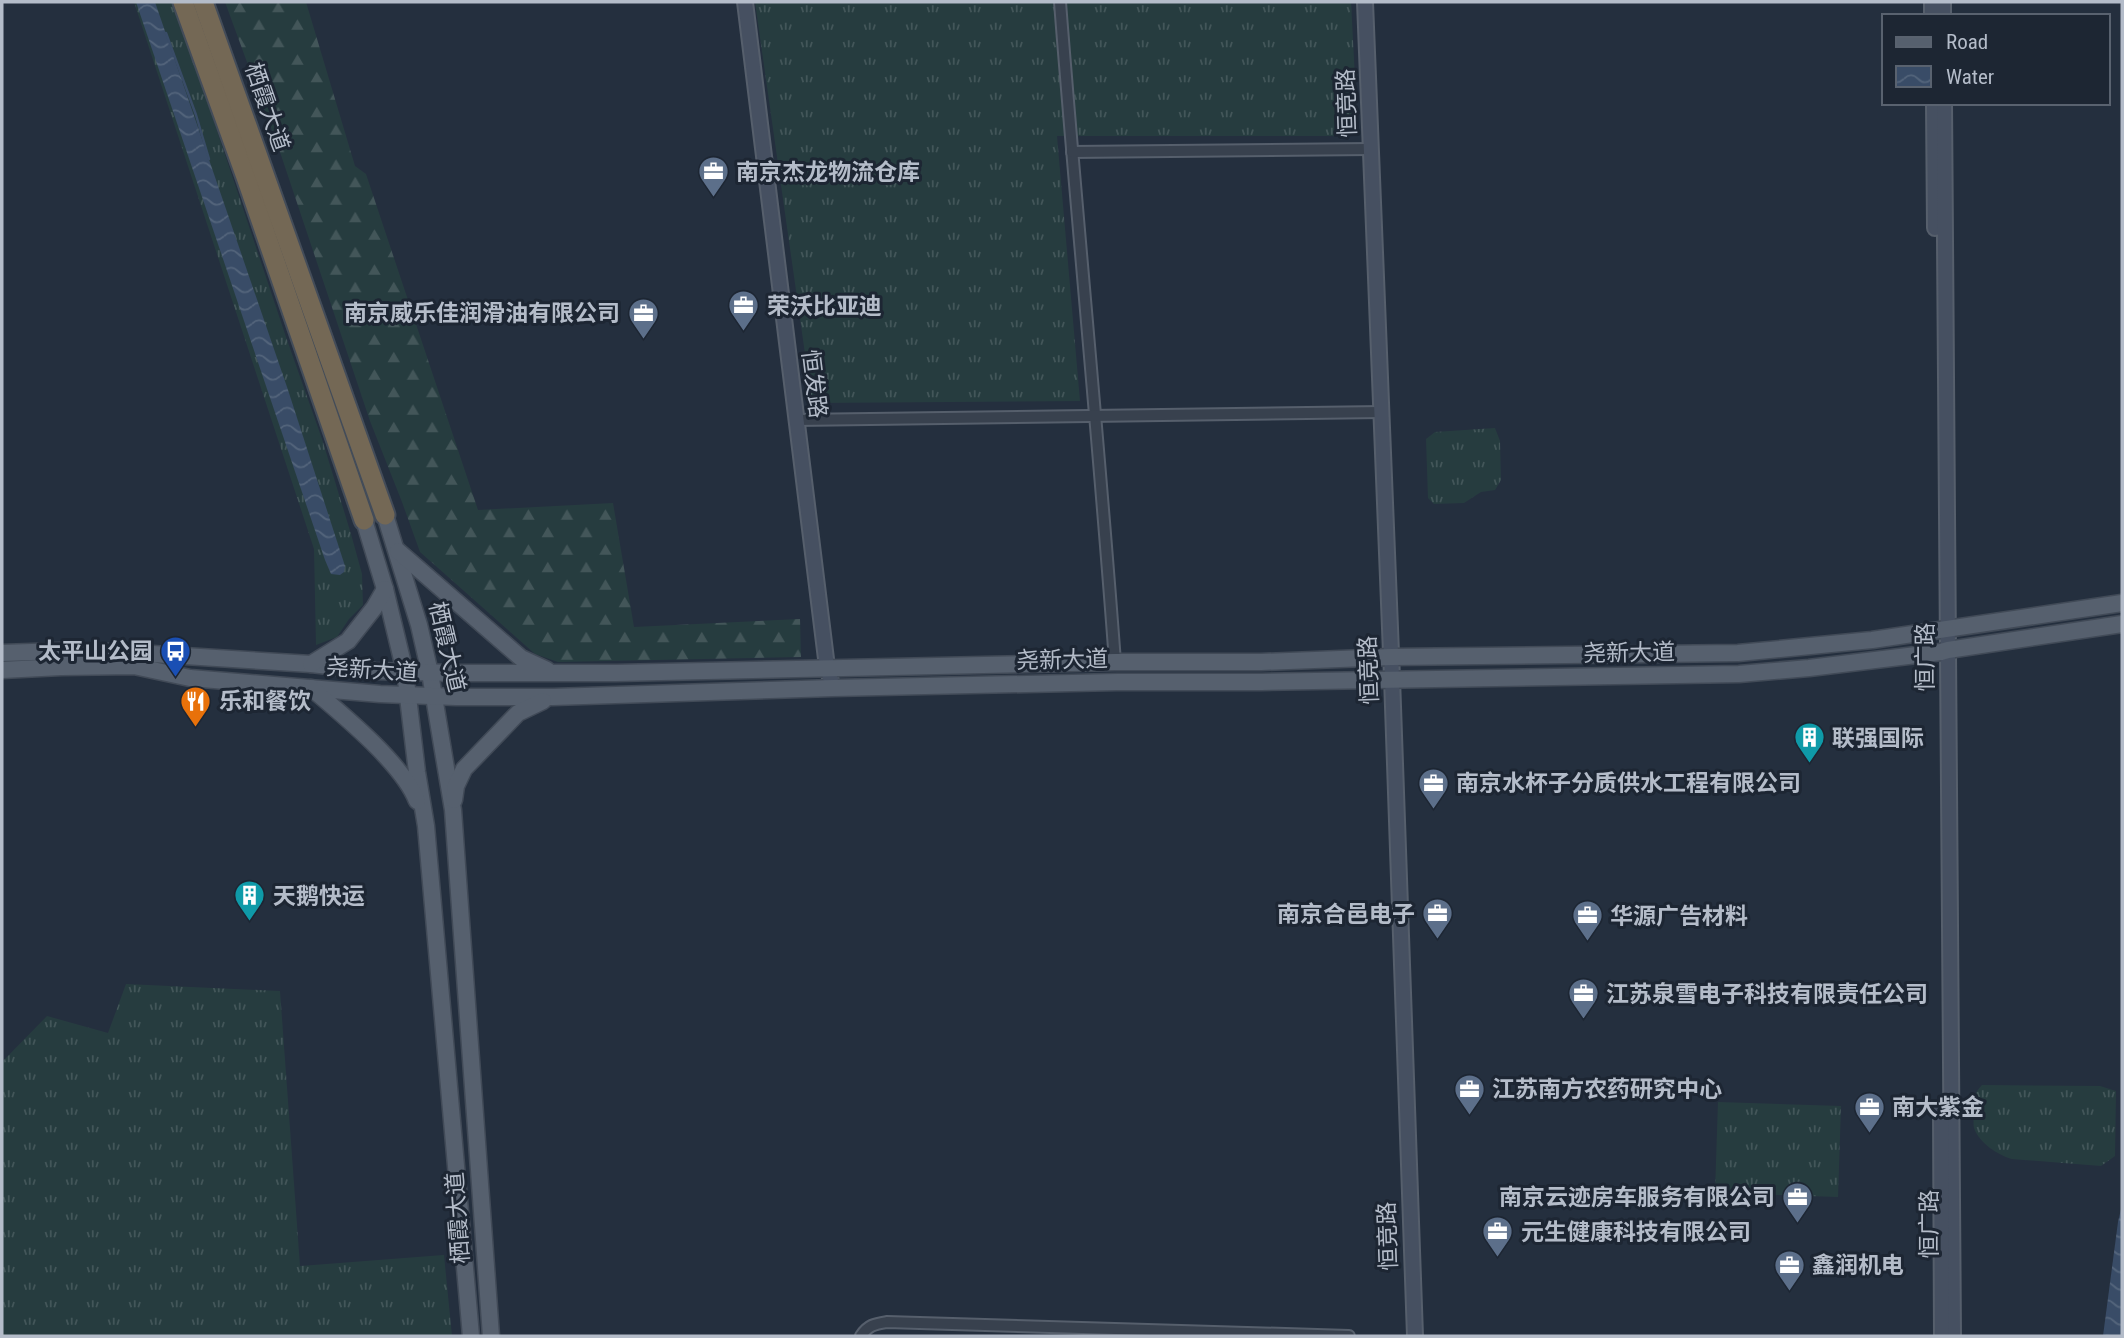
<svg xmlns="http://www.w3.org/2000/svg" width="2124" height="1338" viewBox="0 0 2124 1338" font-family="'Roboto Condensed','Noto Sans SC',sans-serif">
  <defs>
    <pattern id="grass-tufts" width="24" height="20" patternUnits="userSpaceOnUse" patternTransform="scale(1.75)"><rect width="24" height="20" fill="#263c3f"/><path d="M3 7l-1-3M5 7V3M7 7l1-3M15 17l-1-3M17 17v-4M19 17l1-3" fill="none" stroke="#435659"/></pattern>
    <pattern id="forest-firs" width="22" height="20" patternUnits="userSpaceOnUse" patternTransform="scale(1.75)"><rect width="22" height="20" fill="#263c3f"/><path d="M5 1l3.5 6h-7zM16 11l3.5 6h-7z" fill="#435659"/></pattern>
    <pattern id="water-waves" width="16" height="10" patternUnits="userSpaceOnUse" patternTransform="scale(1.75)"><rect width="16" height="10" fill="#394c67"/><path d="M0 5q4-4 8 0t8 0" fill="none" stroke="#53647b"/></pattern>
  </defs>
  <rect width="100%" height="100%" fill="#242f3e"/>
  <g fill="url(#grass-tufts)">
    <path d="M 134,2 L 174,2 L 286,337 L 322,439 L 351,534 L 362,574 L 363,605 L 349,619 L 337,637 L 316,645 L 314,549 Z"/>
    <path d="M 755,2 L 1351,2 L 1358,136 L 1057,136 L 1080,401 L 812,403 Z"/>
    <path d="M 1495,428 L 1500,441 L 1501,480 L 1495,490 L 1481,492 L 1464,503 L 1434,504 L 1428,498 L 1426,439 L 1435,432 Z"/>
    <path d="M 126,984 L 280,991 L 300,1266 L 444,1255 L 452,1336 L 2,1336 L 2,1062 L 47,1016 L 108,1033 Z"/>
    <path d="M 1982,1085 L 2100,1086 L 2116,1091 L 2115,1156 L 2101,1166 L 2012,1159 C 1998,1155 1979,1143 1974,1128 C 1973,1123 1974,1115 1973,1111 C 1973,1100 1974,1093 1982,1085 Z"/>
    <path d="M 1718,1102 L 1841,1106 L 1838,1197 L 1715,1193 Z"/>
  </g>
  <path fill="url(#forest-firs)" d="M 225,2 L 306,2 L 355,166 L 366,174 L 478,510 L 613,503 L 634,627 L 800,619 L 801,657 L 558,662 L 535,654 L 420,552 L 402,502 L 370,421 L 281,155 Z"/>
  <g fill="url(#water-waves)">
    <path d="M 136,2 L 155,2 L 288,390 L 345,566 L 344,572 L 340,575 L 331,574 L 325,560 Z"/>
    <path d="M 2122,1205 L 2122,1336 L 2103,1336 L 2118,1222 Z"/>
  </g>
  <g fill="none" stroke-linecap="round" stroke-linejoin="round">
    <path stroke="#394c67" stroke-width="2.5" d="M 166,33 L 196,115 L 209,159"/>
    <defs>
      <g id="street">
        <path d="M 1060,2 C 1077,222 1099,442 1115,662"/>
        <path d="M 1072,152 L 1371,149"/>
        <path d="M 796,420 L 1382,412"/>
        <path d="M 861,1336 C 868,1325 875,1324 887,1322 L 1349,1336"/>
      </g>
      <g id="secondary">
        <path d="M 745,2 L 827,667 L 833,688"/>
        <path d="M 1365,2 L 1392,678 L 1415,1336"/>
        <path d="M 1932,2 L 1932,16"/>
        <path d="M 1943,2 L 1943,16"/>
        <path d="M 1934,103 L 1935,228"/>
        <path d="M 1944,103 L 1953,1336"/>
        <path d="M 1941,1109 L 1942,1336"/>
      </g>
      <g id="primary">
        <path d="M 385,515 L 419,625 L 430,673 L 453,810 L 491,1336"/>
        <path d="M 364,520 L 385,589 L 405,672 L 417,772 L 426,826 L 471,1336"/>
        <path d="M 398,551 L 521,658 L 547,670"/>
        <path d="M 2,653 L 60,651 L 121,652 L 311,664 L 375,671 L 452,673 L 616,673 L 1115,662 L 1261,662 L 1391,657 L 1738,653 L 1872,640 L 2122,603"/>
        <path d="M 311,664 L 348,641 L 374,608 L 385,589"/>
        <path d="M 2,670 L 61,667 L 134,666 L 190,678 L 380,694 L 456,697 L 553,697 L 833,688 L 1117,682 L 1261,682 L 1739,674 L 1809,668 L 1941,652 L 1948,650 L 2122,624"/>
        <path d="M 311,688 C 342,714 403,764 417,801"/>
        <path d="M 454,800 L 456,786 L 464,769 L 518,713 L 543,701"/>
      </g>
      <g id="highway">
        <path d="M 183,2 L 246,177 L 364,520"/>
        <path d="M 203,2 L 385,515"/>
      </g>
    </defs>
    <use href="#street" stroke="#565f6c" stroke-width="14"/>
    <use href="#secondary" stroke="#565f6c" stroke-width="18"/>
    <use href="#primary" stroke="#414a57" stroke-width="19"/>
    <use href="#highway" stroke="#434c59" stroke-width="23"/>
    <use href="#street" stroke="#38414e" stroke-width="10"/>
    <use href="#secondary" stroke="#465061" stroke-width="14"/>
    <use href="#primary" stroke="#56606e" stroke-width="16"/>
    <use href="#highway" stroke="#746855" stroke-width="19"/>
  </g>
  <defs>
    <symbol id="office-pin" viewBox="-11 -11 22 30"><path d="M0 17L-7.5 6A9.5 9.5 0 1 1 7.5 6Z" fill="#5c6f8a" stroke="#1d2633"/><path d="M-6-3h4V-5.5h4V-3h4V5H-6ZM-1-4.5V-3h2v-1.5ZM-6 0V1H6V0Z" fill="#fff"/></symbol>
    <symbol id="bus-pin" viewBox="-11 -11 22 30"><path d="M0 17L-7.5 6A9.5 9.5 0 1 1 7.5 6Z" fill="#1a4fb4" stroke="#1d2633"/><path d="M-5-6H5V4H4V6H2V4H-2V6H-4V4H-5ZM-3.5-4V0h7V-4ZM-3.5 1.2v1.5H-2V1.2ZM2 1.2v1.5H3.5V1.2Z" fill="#fff"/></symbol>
    <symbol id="restaurant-pin" viewBox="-11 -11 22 30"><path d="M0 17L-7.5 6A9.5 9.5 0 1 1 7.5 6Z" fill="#e8710a" stroke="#1d2633"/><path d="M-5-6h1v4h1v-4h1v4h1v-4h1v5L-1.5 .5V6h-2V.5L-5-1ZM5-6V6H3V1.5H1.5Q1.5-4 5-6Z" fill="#fff"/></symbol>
    <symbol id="building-pin" viewBox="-11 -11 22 30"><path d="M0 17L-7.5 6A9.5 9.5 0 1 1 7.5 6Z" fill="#0f9aa8" stroke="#1d2633"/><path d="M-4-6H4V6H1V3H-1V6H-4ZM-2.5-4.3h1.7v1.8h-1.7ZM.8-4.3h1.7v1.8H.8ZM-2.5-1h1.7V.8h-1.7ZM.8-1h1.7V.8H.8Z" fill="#fff"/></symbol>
  </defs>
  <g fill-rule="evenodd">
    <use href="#office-pin" x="696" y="154" width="35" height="47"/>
    <use href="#office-pin" x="726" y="288" width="35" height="47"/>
    <use href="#office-pin" x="626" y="296" width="35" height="47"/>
    <use href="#bus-pin" x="158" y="634" width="35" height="47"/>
    <use href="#restaurant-pin" x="178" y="684" width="35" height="47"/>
    <use href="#building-pin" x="1792" y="720" width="35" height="47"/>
    <use href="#office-pin" x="1416" y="766" width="35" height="47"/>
    <use href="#building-pin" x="232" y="878" width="35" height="47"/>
    <use href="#office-pin" x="1420" y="896" width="35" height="47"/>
    <use href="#office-pin" x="1570" y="898" width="35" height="47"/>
    <use href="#office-pin" x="1566" y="976" width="35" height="47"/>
    <use href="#office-pin" x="1452" y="1072" width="35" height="47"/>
    <use href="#office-pin" x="1852" y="1090" width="35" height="47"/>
    <use href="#office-pin" x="1780" y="1180" width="35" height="47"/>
    <use href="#office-pin" x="1480" y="1214" width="35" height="47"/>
    <use href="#office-pin" x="1772" y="1248" width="35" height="47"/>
  </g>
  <g text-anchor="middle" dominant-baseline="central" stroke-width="6" stroke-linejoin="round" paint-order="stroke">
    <g font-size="23" fill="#b4bcc9" stroke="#1d2633">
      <text transform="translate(1347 103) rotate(-92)">恒竞路</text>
      <text transform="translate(267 107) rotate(71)">栖霞大道</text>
      <text transform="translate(814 384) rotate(83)">恒发路</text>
      <text transform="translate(447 647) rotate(77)">栖霞大道</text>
      <text transform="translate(1629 653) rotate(-1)">尧新大道</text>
      <text transform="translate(1925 657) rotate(-90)">恒广路</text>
      <text transform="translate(1062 660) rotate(-1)">尧新大道</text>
      <text transform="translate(372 670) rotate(4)">尧新大道</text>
      <text transform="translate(1369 670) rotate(-92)">恒竞路</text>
      <text transform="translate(458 1218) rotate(-94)">栖霞大道</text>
      <text transform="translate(1929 1224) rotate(-90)">恒广路</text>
      <text transform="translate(1388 1236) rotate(-92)">恒竞路</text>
    </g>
    <g font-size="23" font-weight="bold" fill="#b4bcc9" stroke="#1d2633" text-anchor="start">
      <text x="736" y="172">南京杰龙物流仓库</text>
      <text x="767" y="306">荣沃比亚迪</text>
      <text x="620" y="313" text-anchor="end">南京威乐佳润滑油有限公司</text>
      <text x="153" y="651" text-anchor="end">太平山公园</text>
      <text x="219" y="701">乐和餐饮</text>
      <text x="1832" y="738">联强国际</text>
      <text x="1456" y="783">南京水杯子分质供水工程有限公司</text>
      <text x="273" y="896">天鹅快运</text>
      <text x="1415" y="914" text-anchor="end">南京合邑电子</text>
      <text x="1610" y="916">华源广告材料</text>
      <text x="1606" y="994">江苏泉雪电子科技有限责任公司</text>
      <text x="1492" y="1089">江苏南方农药研究中心</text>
      <text x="1892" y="1107">南大紫金</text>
      <text x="1775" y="1197" text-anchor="end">南京云迹房车服务有限公司</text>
      <text x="1521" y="1232">元生健康科技有限公司</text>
      <text x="1812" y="1265">鑫润机电</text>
    </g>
  </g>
  <rect width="2124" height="1338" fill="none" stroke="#b4bcc9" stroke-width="7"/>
  <rect x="1882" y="14" width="228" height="91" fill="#1d2633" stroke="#59626f" stroke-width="2"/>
  <rect x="1896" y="37" width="35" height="10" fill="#56606e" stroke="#59626f" stroke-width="2"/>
  <text x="1946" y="49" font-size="21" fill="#b4bcc9">Road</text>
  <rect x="1896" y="66" width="35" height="21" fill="url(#water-waves)" stroke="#59626f" stroke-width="2"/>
  <text x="1946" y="84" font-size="21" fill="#b4bcc9">Water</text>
</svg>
